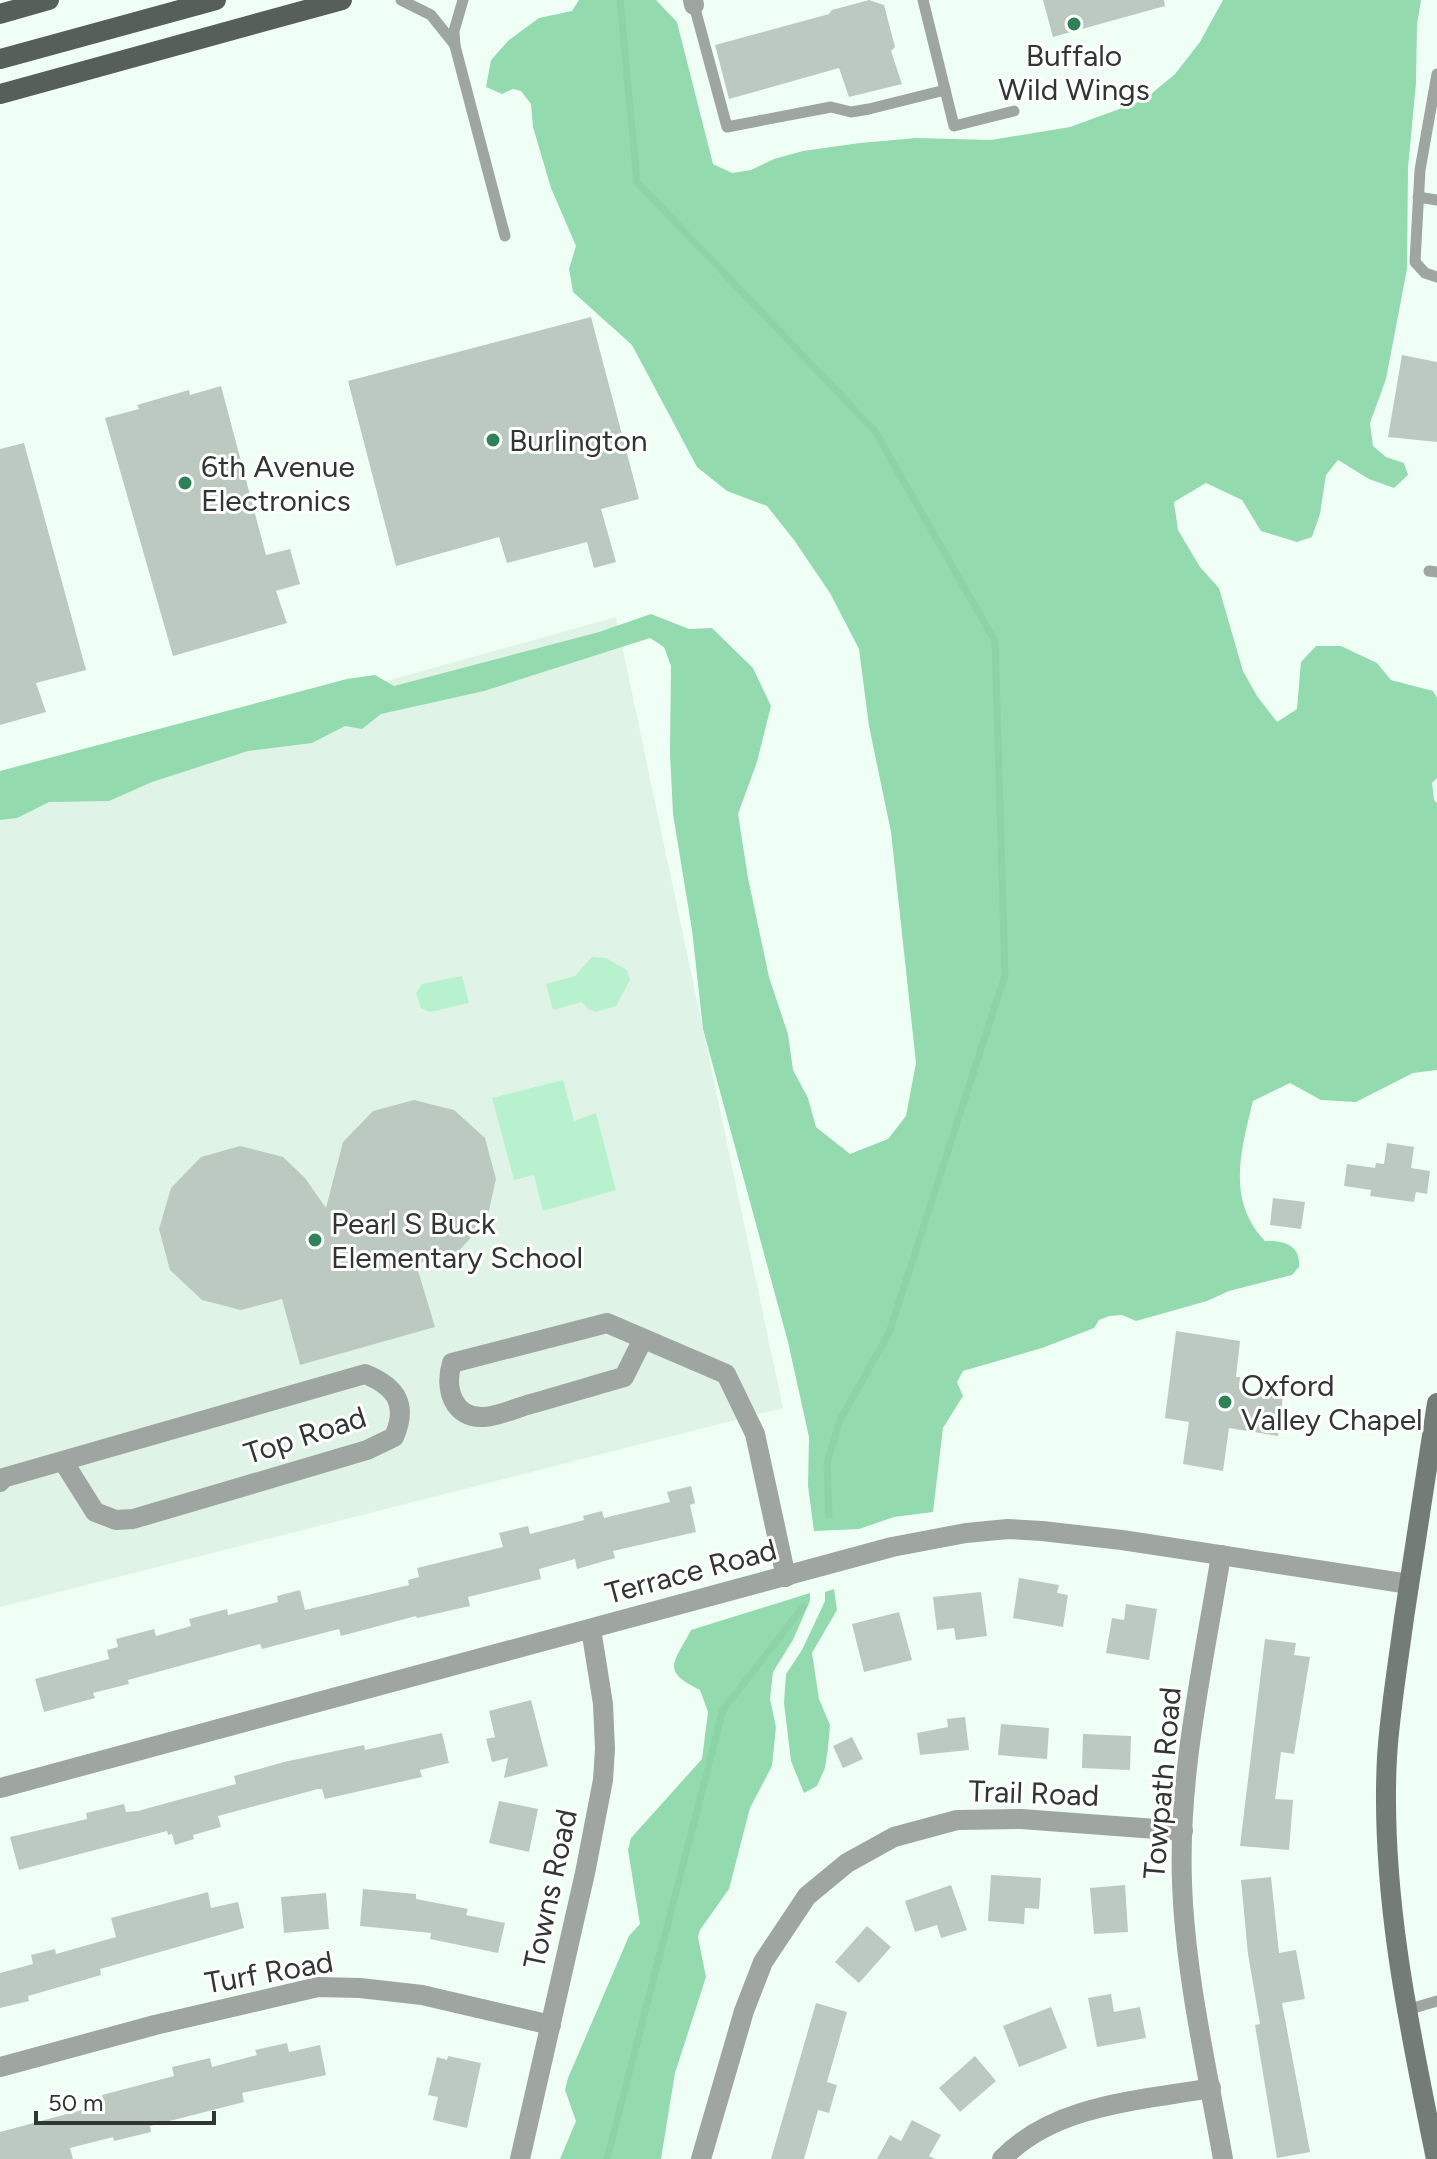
<svg xmlns="http://www.w3.org/2000/svg" width="1437" height="2159" viewBox="0 0 1437 2159" font-family="Figtree,sans-serif">
  <rect width="100%" height="100%" fill="#f0fff5"/>
  <path fill="#dff4e6" d="M 616,617 L 783,1408 L 0,1607 L 0,789 Z"/>
  <g fill="#b8f1ce">
    <path d="M 592,957 L 606,958 L 627,970 L 630,980 L 616,1006 L 596,1012 L 588,1009 L 582,1002 L 553,1010 L 546,984 L 575,976 Z"/>
    <path d="M 462,976 L 469,1003 L 430,1012 L 421,1008 L 416,993 L 422,984 Z"/>
    <path d="M 563,1080 L 574,1121 L 596,1113 L 616,1190 L 543,1211 L 534,1175 L 514,1180 L 492,1098 Z"/>
  </g>
  <g fill="#94daaf">
    <path d="M 579,0 L 656,0 L 677,22 L 713,164 L 732,173 L 751,170 L 774,159 L 803,151 L 860,143 L 916,138 L 991,140 L 1070,127 L 1144,100 L 1175,74 L 1200,42 L 1223,0 L 1421,0 L 1417,25 L 1416,83 L 1408,168 L 1407,269 L 1386,379 L 1370,423 L 1373,446 L 1386,457 L 1404,463 L 1408,475 L 1394,488 L 1369,479 L 1338,460 L 1326,475 L 1320,514 L 1312,537 L 1297,542 L 1261,531 L 1242,500 L 1206,483 L 1174,502 L 1178,530 L 1200,567 L 1219,588 L 1243,671 L 1257,696 L 1277,722 L 1297,709 L 1301,662 L 1316,646 L 1341,646 L 1377,663 L 1391,680 L 1433,691 L 1437,698 L 1437,778 L 1432,783 L 1434,800 L 1437,803 L 1437,1070 L 1413,1073 L 1356,1102 L 1321,1100 L 1290,1083 L 1253,1101 C 1241,1150 1226,1200 1265,1241 C 1284,1240 1301,1245 1299,1267 L 1292,1275 L 1229,1291 L 1207,1301 L 1136,1321 L 1122,1315 L 1109,1316 L 1099,1320 L 1094,1328 L 1042,1348 L 963,1371 L 957,1382 L 963,1396 L 943,1428 L 933,1512 L 894,1517 L 859,1529 L 814,1531 L 808,1486 L 809,1437 L 788,1342 L 703,1029 L 692,930 L 673,814 L 670,753 L 671,666 L 664,647 L 650,638 L 484,691 L 381,714 L 362,729 L 345,726 L 312,743 L 248,751 L 152,782 L 109,801 L 49,802 L 17,818 L 0,820 L 0,771 L 347,679 L 375,675 L 394,686 L 599,632 L 651,614 L 689,629 L 712,628 L 753,668 L 771,706 L 757,762 L 738,814 L 748,878 L 769,977 L 788,1034 L 793,1070 L 808,1098 L 816,1127 L 850,1154 L 888,1139 L 906,1116 L 916,1063 L 891,832 L 869,726 L 859,649 L 830,593 L 794,540 L 767,506 L 727,491 L 697,467 L 632,345 L 573,292 L 569,269 L 576,246 L 551,188 L 533,127 L 531,104 L 521,91 L 513,89 L 502,94 L 486,87 L 491,60 L 509,40 L 539,18 L 572,11 Z"/>
    <path d="M 834,1589 L 837,1610 L 812,1653 L 819,1699 L 830,1725 L 828,1748 L 825,1768 L 817,1786 L 804,1793 L 791,1761 L 784,1703 L 786,1674 L 802,1650 L 825,1601 L 825,1592 Z"/>
    <path d="M 810,1593 L 810,1601 L 793,1640 L 773,1672 L 770,1699 L 776,1727 L 772,1766 L 750,1808 L 729,1889 L 700,1930 L 698,1937 L 706,1977 L 675,2073 L 661,2159 L 560,2159 L 576,2121 L 565,2090 L 568,2078 L 629,1936 L 640,1924 L 628,1850 L 631,1838 L 702,1759 L 708,1712 L 700,1690 C 660,1671 674,1663 691,1630 Z"/>
  </g>
  <g fill="none" stroke-linecap="round" stroke-linejoin="round">
    <g stroke="#8dd3a9" stroke-width="7">
      <path d="M 620,0 L 637,182 L 875,431 L 995,641 L 1005,975 L 889,1333 L 840,1420 L 827,1462 L 829,1515"/>
      <path d="M 607,2159 L 723,1710 L 803,1607"/>
    </g>
  </g>
  <g fill="#bcc9c0">
    <path d="M 869,0 L 884,5 L 895,47 L 891,51 L 902,84 L 849,97 L 839,68 L 729,99 L 715,45 L 829,14 L 832,10 Z"/>
    <path d="M 1043,0 L 1164,0 L 1165,6 L 1053,37 Z"/>
    <path d="M 591,317 L 639,499 L 601,509 L 616,562 L 594,568 L 587,542 L 507,563 L 499,537 L 396,566 L 348,381 Z"/>
    <path d="M 1402,355 L 1437,362 L 1437,442 L 1388,437 Z"/>
    <path d="M 221,386 L 266,555 L 290,549 L 300,584 L 276,591 L 287,623 L 173,656 L 105,418 L 139,409 L 137,405 L 189,390 L 190,395 Z"/>
    <path d="M 24,443 L 86,670 L 36,683 L 46,712 L 0,725 L 0,449 Z"/>
    <path d="M 414,1100 L 454,1110 L 485,1138 L 496,1179 L 487,1219 L 458,1252 L 416,1264 L 435,1327 L 300,1365 L 282,1299 L 241,1310 L 202,1300 L 170,1270 L 159,1229 L 171,1188 L 201,1157 L 240,1146 L 283,1157 L 305,1178 L 326,1208 L 343,1142 L 373,1111 Z"/>
    <path d="M 1387,1143 L 1414,1147 L 1411,1168 L 1430,1171 L 1427,1194 L 1416,1192 L 1414,1202 L 1370,1196 L 1371,1190 L 1344,1186 L 1347,1164 L 1375,1168 L 1376,1163 L 1384,1164 Z"/>
    <path d="M 1273,1198 L 1305,1202 L 1301,1229 L 1270,1225 Z"/>
    <path d="M 1176,1331 L 1240,1341 L 1236,1377 L 1240,1377 L 1239,1389 L 1283,1396 L 1278,1436 L 1229,1428 L 1223,1471 L 1183,1464 L 1189,1422 L 1165,1418 Z"/>
    <path d="M 691,1486 L 695,1503 L 690,1505 L 696,1532 L 613,1551 L 615,1558 L 577,1569 L 575,1559 L 539,1569 L 541,1579 L 468,1597 L 470,1606 L 417,1618 L 416,1616 L 341,1636 L 339,1629 L 262,1649 L 260,1644 L 128,1680 L 129,1684 L 93,1693 L 95,1698 L 44,1712 L 35,1679 L 109,1659 L 107,1650 L 118,1647 L 116,1639 L 154,1629 L 156,1636 L 191,1626 L 189,1619 L 227,1609 L 228,1615 L 278,1602 L 277,1596 L 300,1590 L 305,1610 L 409,1585 L 408,1580 L 419,1577 L 417,1568 L 503,1547 L 499,1533 L 528,1526 L 530,1534 L 584,1520 L 583,1516 L 602,1511 L 604,1518 L 670,1502 L 667,1492 Z"/>
    <path d="M 1019,1578 L 1059,1585 L 1057,1593 L 1068,1595 L 1063,1627 L 1013,1618 Z"/>
    <path d="M 981,1592 L 987,1636 L 956,1640 L 954,1628 L 937,1630 L 933,1597 Z"/>
    <path d="M 1126,1604 L 1157,1609 L 1149,1660 L 1106,1653 L 1112,1618 L 1124,1620 Z"/>
    <path d="M 899,1612 L 912,1660 L 864,1672 L 852,1624 Z"/>
    <path d="M 1265,1639 L 1296,1643 L 1294,1655 L 1310,1657 L 1294,1754 L 1281,1752 L 1275,1799 L 1293,1800 L 1289,1850 L 1240,1846 Z"/>
    <path d="M 531,1700 L 548,1766 L 504,1778 L 508,1758 L 492,1762 L 486,1739 L 495,1737 L 489,1711 Z"/>
    <path d="M 965,1717 L 969,1750 L 920,1755 L 917,1733 L 948,1727 L 947,1719 Z"/>
    <path d="M 1001,1724 L 1049,1728 L 1047,1759 L 998,1755 Z"/>
    <path d="M 442,1733 L 449,1763 L 420,1770 L 422,1777 L 325,1799 L 322,1789 L 318,1789 L 218,1816 L 221,1827 L 193,1835 L 194,1839 L 175,1845 L 172,1834 L 168,1835 L 167,1831 L 19,1870 L 10,1837 L 87,1819 L 86,1813 L 124,1804 L 126,1812 L 138,1811 L 236,1784 L 234,1776 L 284,1762 L 364,1745 L 365,1750 Z"/>
    <path d="M 1083,1734 L 1131,1736 L 1130,1770 L 1082,1768 Z"/>
    <path d="M 852,1737 L 863,1759 L 843,1768 L 833,1746 Z"/>
    <path d="M 499,1801 L 538,1809 L 529,1852 L 489,1843 Z"/>
    <path d="M 991,1875 L 1041,1878 L 1039,1909 L 1025,1908 L 1024,1924 L 988,1921 Z"/>
    <path d="M 1271,1877 L 1279,1953 L 1296,1950 L 1305,1999 L 1282,2003 L 1310,2152 L 1277,2158 L 1255,2025 L 1260,2024 L 1248,1954 L 1241,1880 Z"/>
    <path d="M 951,1885 L 967,1930 L 941,1938 L 937,1925 L 915,1932 L 905,1901 Z"/>
    <path d="M 1125,1885 L 1128,1932 L 1094,1934 L 1090,1888 Z"/>
    <path d="M 363,1889 L 416,1894 L 416,1899 L 468,1909 L 466,1915 L 505,1923 L 498,1953 L 430,1939 L 431,1933 L 360,1926 Z"/>
    <path d="M 208,1892 L 211,1908 L 238,1902 L 244,1928 L 100,1969 L 101,1975 L 28,1996 L 29,2001 L 0,2008 L 0,1973 L 33,1964 L 31,1955 L 55,1949 L 56,1954 L 116,1937 L 111,1918 Z"/>
    <path d="M 326,1893 L 329,1929 L 284,1933 L 281,1897 Z"/>
    <path d="M 867,1926 L 891,1947 L 859,1983 L 835,1962 Z"/>
    <path d="M 1111,1994 L 1114,2012 L 1140,2007 L 1146,2038 L 1097,2047 L 1088,1998 Z"/>
    <path d="M 816,2003 L 847,2012 L 827,2082 L 837,2085 L 829,2113 L 818,2110 L 804,2159 L 771,2159 Z"/>
    <path d="M 1051,2007 L 1067,2048 L 1019,2067 L 1003,2026 Z"/>
    <path d="M 287,2043 L 289,2052 L 320,2045 L 326,2075 L 242,2093 L 244,2102 L 150,2126 L 151,2132 L 114,2141 L 113,2137 L 70,2148 L 73,2159 L 0,2159 L 0,2132 L 104,2104 L 102,2095 L 174,2076 L 172,2067 L 210,2058 L 212,2067 L 257,2055 L 255,2050 Z"/>
    <path d="M 448,2056 L 481,2063 L 467,2128 L 433,2120 L 438,2097 L 428,2095 L 437,2057 L 447,2060 Z"/>
    <path d="M 975,2056 L 996,2081 L 960,2112 L 939,2088 Z"/>
    <path d="M 912,2120 L 941,2135 L 929,2156 L 935,2159 L 877,2159 L 890,2135 L 901,2141 Z"/>
  </g>
  <g fill="none" stroke-linecap="round" stroke-linejoin="round">
    <g stroke="#9fa5a1" stroke-width="11">
      <path d="M 401,0 L 431,15 L 455,45"/>
      <path d="M 463,0 L 454,31 L 455,46 L 505,236"/>
      <path d="M 923,0 L 954,126 L 1014,111"/>
      <path d="M 694,5 L 727,127 L 831,107 L 851,112 L 869,109 L 945,90"/>
      <path d="M 1437,74 L 1420,170 L 1415,262 L 1425,273 L 1437,277"/>
      <path d="M 1418,197 L 1437,200"/>
      <path d="M 1429,571 L 1437,572"/>
      <path d="M 1407,2010 L 1437,2001"/>
    </g>
    <g stroke="#9fa5a1" stroke-width="20">
      <path d="M 693,0 L 694,5"/>
      <path d="M 643,1339 L 624,1377 C 592,1386 560,1396 527,1405 C 514,1409 498,1416 484,1417 C 453,1419 444,1388 452,1363 L 607,1323 L 726,1374 L 755,1434 L 786,1577"/>
      <path d="M 0,1482 L 3,1478 L 365,1374 C 397,1387 408,1405 394,1437 L 367,1450 L 133,1519 L 116,1520 L 95,1512 L 63,1461"/>
      <path d="M 1221,1555 C 1204,1662 1178,1772 1182,1882 C 1185,1974 1207,2068 1223,2159"/>
      <path d="M 0,1788 L 892,1547 L 966,1533 L 1008,1529 L 1042,1531 L 1122,1540 L 1409,1584"/>
      <path d="M 0,2067 L 155,2025 L 318,1987 L 360,1988 L 422,1995 L 551,2025"/>
      <path d="M 520,2159 L 585,1873 L 603,1780 L 605,1749 L 603,1704 L 591,1629"/>
      <path d="M 701,2159 L 744,2011 L 763,1962 L 807,1896 L 847,1863 L 894,1837 L 957,1820 L 1021,1819 L 1183,1831"/>
      <path d="M 1002,2159 C 1055,2104 1139,2101 1211,2088"/>
    </g>
    <path stroke="#747c77" stroke-width="20" d="M 1436,2159 C 1409,2027 1380,1892 1387,1757 C 1390,1710 1398,1664 1404,1618 C 1415,1547 1426,1475 1437,1403"/>
    <g stroke="#566059" stroke-width="20">
      <path d="M 0,14 L 49,0"/>
      <path d="M 0,59 L 216,0"/>
      <path d="M 0,94 L 342,0"/>
    </g>
  </g>
  <g fill="#2d8357" stroke="#fff" stroke-width="3">
    <circle cx="1074" cy="24" r="8"/>
    <circle cx="493" cy="440" r="8"/>
    <circle cx="185" cy="483" r="8"/>
    <circle cx="315" cy="1240" r="8"/>
    <circle cx="1225" cy="1402" r="8"/>
  </g>
  <g text-anchor="middle" dominant-baseline="central" stroke-width="6" stroke-linejoin="round" paint-order="stroke">
    <g font-size="30" fill="#313633" stroke="#fff" text-anchor="start">
      <text x="1074" y="55" text-anchor="middle">Buffalo<tspan x="1074" dy="34">Wild Wings</tspan></text>
      <text x="509" y="440">Burlington</text>
      <text x="201" y="466">6th Avenue<tspan x="201" dy="34">Electronics</tspan></text>
      <text x="331" y="1223">Pearl S Buck<tspan x="331" dy="34">Elementary School</tspan></text>
      <text x="1241" y="1385">Oxford<tspan x="1241" dy="34">Valley Chapel</tspan></text>
    </g>
    <g font-size="30" fill="#313633" stroke="#fff">
      <text transform="translate(305 1435) rotate(-18)">Top Road</text>
      <text transform="translate(691 1571) rotate(-15)">Terrace Road</text>
      <text transform="translate(1162 1783) rotate(-85)">Towpath Road</text>
      <text transform="translate(1034 1793) rotate(2)">Trail Road</text>
      <text transform="translate(550 1889) rotate(-78)">Towns Road</text>
      <text transform="translate(269 1972) rotate(-10)">Turf Road</text>
    </g>
  </g>
  <path d="M36 2111v12h178v-12" fill="none" stroke="#313633" stroke-width="4"/>
  <text x="48" y="2111" font-size="24" fill="#313633" stroke="#ffffff" stroke-width="6" paint-order="stroke">50 m</text>
</svg>
